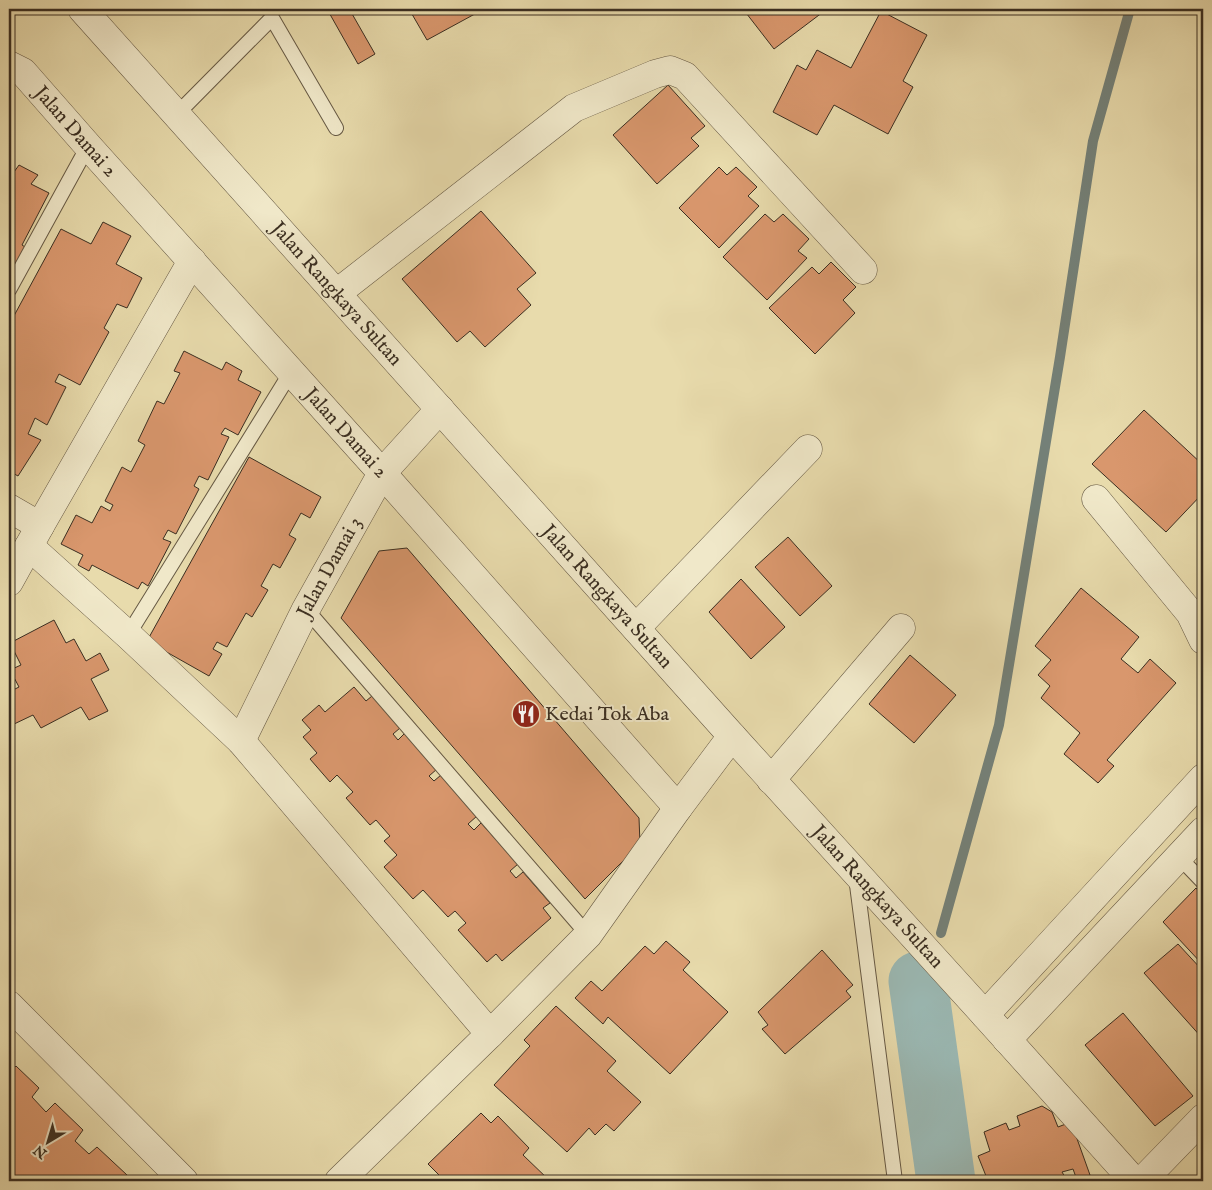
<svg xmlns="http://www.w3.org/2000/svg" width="1212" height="1190" viewBox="0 0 1212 1190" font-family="'IM FELL English',serif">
  <rect width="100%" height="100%" fill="#e8dbac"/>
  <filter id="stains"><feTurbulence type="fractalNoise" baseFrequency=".004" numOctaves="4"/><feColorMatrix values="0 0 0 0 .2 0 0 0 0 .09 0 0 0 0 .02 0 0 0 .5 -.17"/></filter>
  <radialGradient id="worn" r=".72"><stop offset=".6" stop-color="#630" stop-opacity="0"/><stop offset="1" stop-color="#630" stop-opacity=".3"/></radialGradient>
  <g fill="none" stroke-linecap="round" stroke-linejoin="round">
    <path stroke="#748179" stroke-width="10" d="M 941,933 L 999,725 L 1060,357 L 1093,141 L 1130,9"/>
    <path stroke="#9bb9b4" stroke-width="59" d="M 918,981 L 946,1181"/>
  </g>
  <g fill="#d9976d" stroke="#3a2e21">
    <path d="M 327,9 L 356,9 L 351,12 L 375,54 L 358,64 Z"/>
    <path d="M 409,9 L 484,9 L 427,40 Z"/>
    <path d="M 743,9 L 827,9 L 774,49 Z"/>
    <path d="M 881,11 L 927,35 L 903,81 L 913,87 L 888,134 L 834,105 L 817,135 L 773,112 L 797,65 L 806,70 L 817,50 L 851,68 Z"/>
    <path d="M 668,85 L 705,126 L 691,138 L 699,146 L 657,184 L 613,135 Z"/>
    <path d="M 19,165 L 38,175 L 31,184 L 49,193 L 22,245 L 28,249 L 9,277 L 9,169 L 14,172 Z"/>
    <path d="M 719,167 L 727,175 L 736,167 L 757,187 L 748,196 L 759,206 L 719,248 L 679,208 Z"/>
    <path d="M 481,211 L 536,273 L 517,289 L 531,305 L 485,347 L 470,331 L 457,342 L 402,279 Z"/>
    <path d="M 765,214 L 774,222 L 783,214 L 809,239 L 798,251 L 807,258 L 767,300 L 723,257 Z"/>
    <path d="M 103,222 L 131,236 L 116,264 L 142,278 L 127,308 L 117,304 L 104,328 L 109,332 L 80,385 L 59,374 L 55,382 L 66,387 L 47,425 L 35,418 L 28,434 L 41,440 L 18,476 L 9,471 L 9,325 L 61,229 L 91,244 Z"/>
    <path d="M 831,262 L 856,287 L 843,300 L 855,313 L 815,354 L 769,308 L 812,267 L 819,274 Z"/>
    <path d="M 184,351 L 222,370 L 226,362 L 242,371 L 238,380 L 261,392 L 238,435 L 225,428 L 221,434 L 229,437 L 208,480 L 199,476 L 194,486 L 199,489 L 176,534 L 168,530 L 163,539 L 171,542 L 148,586 L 142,582 L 138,589 L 92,565 L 89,571 L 78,565 L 83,555 L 61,544 L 76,515 L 92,523 L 101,506 L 110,511 L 113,505 L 105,501 L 122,467 L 131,472 L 145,445 L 138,441 L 157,401 L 164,404 L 180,373 L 174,371 Z"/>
    <path d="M 1144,410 L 1203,465 L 1203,493 L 1166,532 L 1092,464 Z"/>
    <path d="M 249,457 L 321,497 L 310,518 L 301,513 L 289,535 L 296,539 L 280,568 L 273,564 L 261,586 L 268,590 L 252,617 L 246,613 L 227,647 L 217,642 L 213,649 L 222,654 L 209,676 L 147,641 Z"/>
    <path d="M 788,537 L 832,586 L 800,616 L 755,567 Z"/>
    <path d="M 407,548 L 639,818 L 640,844 L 585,899 L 341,618 L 379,551 Z"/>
    <path d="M 741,579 L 785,627 L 751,659 L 709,612 Z"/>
    <path d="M 1081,588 L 1139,637 L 1121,659 L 1138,673 L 1150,659 L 1176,683 L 1107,760 L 1114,766 L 1098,783 L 1064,754 L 1080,733 L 1041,698 L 1050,686 L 1038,675 L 1051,660 L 1035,646 Z"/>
    <path d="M 54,620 L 66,643 L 74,639 L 86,661 L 100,653 L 109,670 L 91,679 L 108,711 L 89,720 L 81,707 L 41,728 L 33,715 L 12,725 L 9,718 L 9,692 L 19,687 L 10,670 L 21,665 L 10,643 Z"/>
    <path d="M 910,655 L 956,695 L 914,743 L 869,704 Z"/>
    <path d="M 354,687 L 366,701 L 372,696 L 400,728 L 393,734 L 398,740 L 405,733 L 437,769 L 429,776 L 434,781 L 441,775 L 477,816 L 468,824 L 474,830 L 481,823 L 518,864 L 510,871 L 516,878 L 523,872 L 550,903 L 543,908 L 551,918 L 502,961 L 496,954 L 487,962 L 458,930 L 466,923 L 455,911 L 448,917 L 423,890 L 413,899 L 384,867 L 397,855 L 384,841 L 390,836 L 376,820 L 370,825 L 346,798 L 353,792 L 337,775 L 330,782 L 310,759 L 317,753 L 303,737 L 311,730 L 302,720 L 319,705 L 325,712 Z"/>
    <path d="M 1196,888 L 1203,896 L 1203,965 L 1163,922 Z"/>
    <path d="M 666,941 L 690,962 L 683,970 L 728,1012 L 670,1074 L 608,1017 L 603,1024 L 575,998 L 591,981 L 602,991 L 645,946 L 654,954 Z"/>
    <path d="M 1178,944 L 1203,971 L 1203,1039 L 1144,973 Z"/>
    <path d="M 822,950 L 853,985 L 846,991 L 851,997 L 785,1054 L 762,1029 L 768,1025 L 758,1012 Z"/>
    <path d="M 556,1006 L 616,1061 L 607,1071 L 641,1102 L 614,1131 L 606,1124 L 595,1135 L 589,1128 L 567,1152 L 494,1085 L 530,1046 L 524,1040 Z"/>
    <path d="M 1123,1013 L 1193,1096 L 1155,1126 L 1085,1045 Z"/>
    <path d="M 16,1066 L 39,1088 L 32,1097 L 46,1112 L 55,1103 L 83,1130 L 75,1141 L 89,1154 L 97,1147 L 127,1175 L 122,1181 L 19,1181 L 15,1177 L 9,1181 L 9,1073 Z"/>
    <path d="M 1042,1106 L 1052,1112 L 1058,1127 L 1071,1122 L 1090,1175 L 1077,1180 L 1073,1169 L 1062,1172 L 1065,1177 L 1053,1181 L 988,1181 L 978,1156 L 990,1151 L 984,1132 L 1006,1123 L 1009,1130 L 1020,1126 L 1017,1116 Z"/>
    <path d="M 481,1113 L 491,1123 L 498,1116 L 529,1148 L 523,1155 L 550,1181 L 435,1181 L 440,1176 L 428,1164 Z"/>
  </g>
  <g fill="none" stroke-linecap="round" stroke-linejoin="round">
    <defs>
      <g id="service">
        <path d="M 177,114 L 272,18 L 336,128"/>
        <path d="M 9,290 L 88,146"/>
        <path d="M 306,609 L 588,935"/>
        <path d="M 128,635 L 291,372"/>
        <path d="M 1179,857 L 1203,882"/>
        <path d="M 856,877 L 895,1181"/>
      </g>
      <g id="minor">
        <path id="s1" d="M 9,65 L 23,72 L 88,146 L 382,473 L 678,808"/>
        <path d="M 337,293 L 574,108 L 655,74 L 670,70 L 685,76 L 863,270"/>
        <path d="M 1096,499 L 1190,613 L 1203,640"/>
        <path d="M 9,508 L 40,526"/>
        <path d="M 29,546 L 128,635 L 241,741 L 490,1034"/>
        <path d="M 9,582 L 40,526 L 192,261"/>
        <path d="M 636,628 L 808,449"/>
        <path id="s2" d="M 241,741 L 306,609 L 382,473 L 440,409"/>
        <path d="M 771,780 L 901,628"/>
        <path d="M 9,1005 L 184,1181"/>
        <path d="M 1007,1040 L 1203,831"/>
        <path d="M 339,1181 L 490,1034 L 588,935 L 678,808 L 732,736"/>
        <path d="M 1142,1181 L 1203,1118"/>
      </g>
      <g id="tertiary">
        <path id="s3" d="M 82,9 L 732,736 L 985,1015 L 1134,1181"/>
        <path d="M 985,1015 L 1203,778"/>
      </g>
    </defs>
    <use href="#service" stroke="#665944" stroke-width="16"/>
    <use href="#minor" stroke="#665944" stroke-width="29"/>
    <use href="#tertiary" stroke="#665944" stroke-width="29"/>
    <use href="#service" stroke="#f0e8c9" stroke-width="14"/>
    <use href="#minor" stroke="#f0e8c9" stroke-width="28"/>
    <use href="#tertiary" stroke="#f0e8c9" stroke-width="28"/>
  </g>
  <defs>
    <symbol id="restaurant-disc" viewBox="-11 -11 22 22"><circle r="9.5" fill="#8f2418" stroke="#f0e8c9"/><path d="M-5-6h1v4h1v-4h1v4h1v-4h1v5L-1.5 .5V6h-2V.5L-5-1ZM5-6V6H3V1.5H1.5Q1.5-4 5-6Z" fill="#fff"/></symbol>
  </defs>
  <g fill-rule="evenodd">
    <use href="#restaurant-disc" x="510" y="698" width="32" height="32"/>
  </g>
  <g text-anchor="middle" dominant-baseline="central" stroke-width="4" stroke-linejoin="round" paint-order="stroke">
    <g font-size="20" fill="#3a2e21" stroke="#f0e8c9">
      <text stroke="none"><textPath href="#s1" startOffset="95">Jalan Damai 2</textPath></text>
      <text stroke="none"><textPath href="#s3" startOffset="382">Jalan Rangkaya Sultan</textPath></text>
      <text stroke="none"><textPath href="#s1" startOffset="500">Jalan Damai 2</textPath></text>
      <text stroke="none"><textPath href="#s2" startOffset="195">Jalan Damai 3</textPath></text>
      <text stroke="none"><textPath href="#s3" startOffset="788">Jalan Rangkaya Sultan</textPath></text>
      <text stroke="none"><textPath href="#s3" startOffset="1192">Jalan Rangkaya Sultan</textPath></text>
    </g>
    <g font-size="20" fill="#3a2e21" stroke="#f0e8c9" text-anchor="start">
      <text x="545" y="714">Kedai Tok Aba</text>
    </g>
  </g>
  <rect width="1212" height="1190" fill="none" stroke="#e8dbac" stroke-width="30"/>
  <rect x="10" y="10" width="1192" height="1170" fill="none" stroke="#3a2e21" stroke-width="2.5"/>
  <rect x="15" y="15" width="1182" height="1160" fill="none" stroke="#3a2e21"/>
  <g transform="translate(48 1142) rotate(218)" stroke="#f0e8c9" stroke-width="4" paint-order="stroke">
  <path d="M0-4L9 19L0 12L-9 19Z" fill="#3a2e21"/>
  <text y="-8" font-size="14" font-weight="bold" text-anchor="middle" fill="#3a2e21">N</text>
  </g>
  <rect width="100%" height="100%" filter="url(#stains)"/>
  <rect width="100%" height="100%" fill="url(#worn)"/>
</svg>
